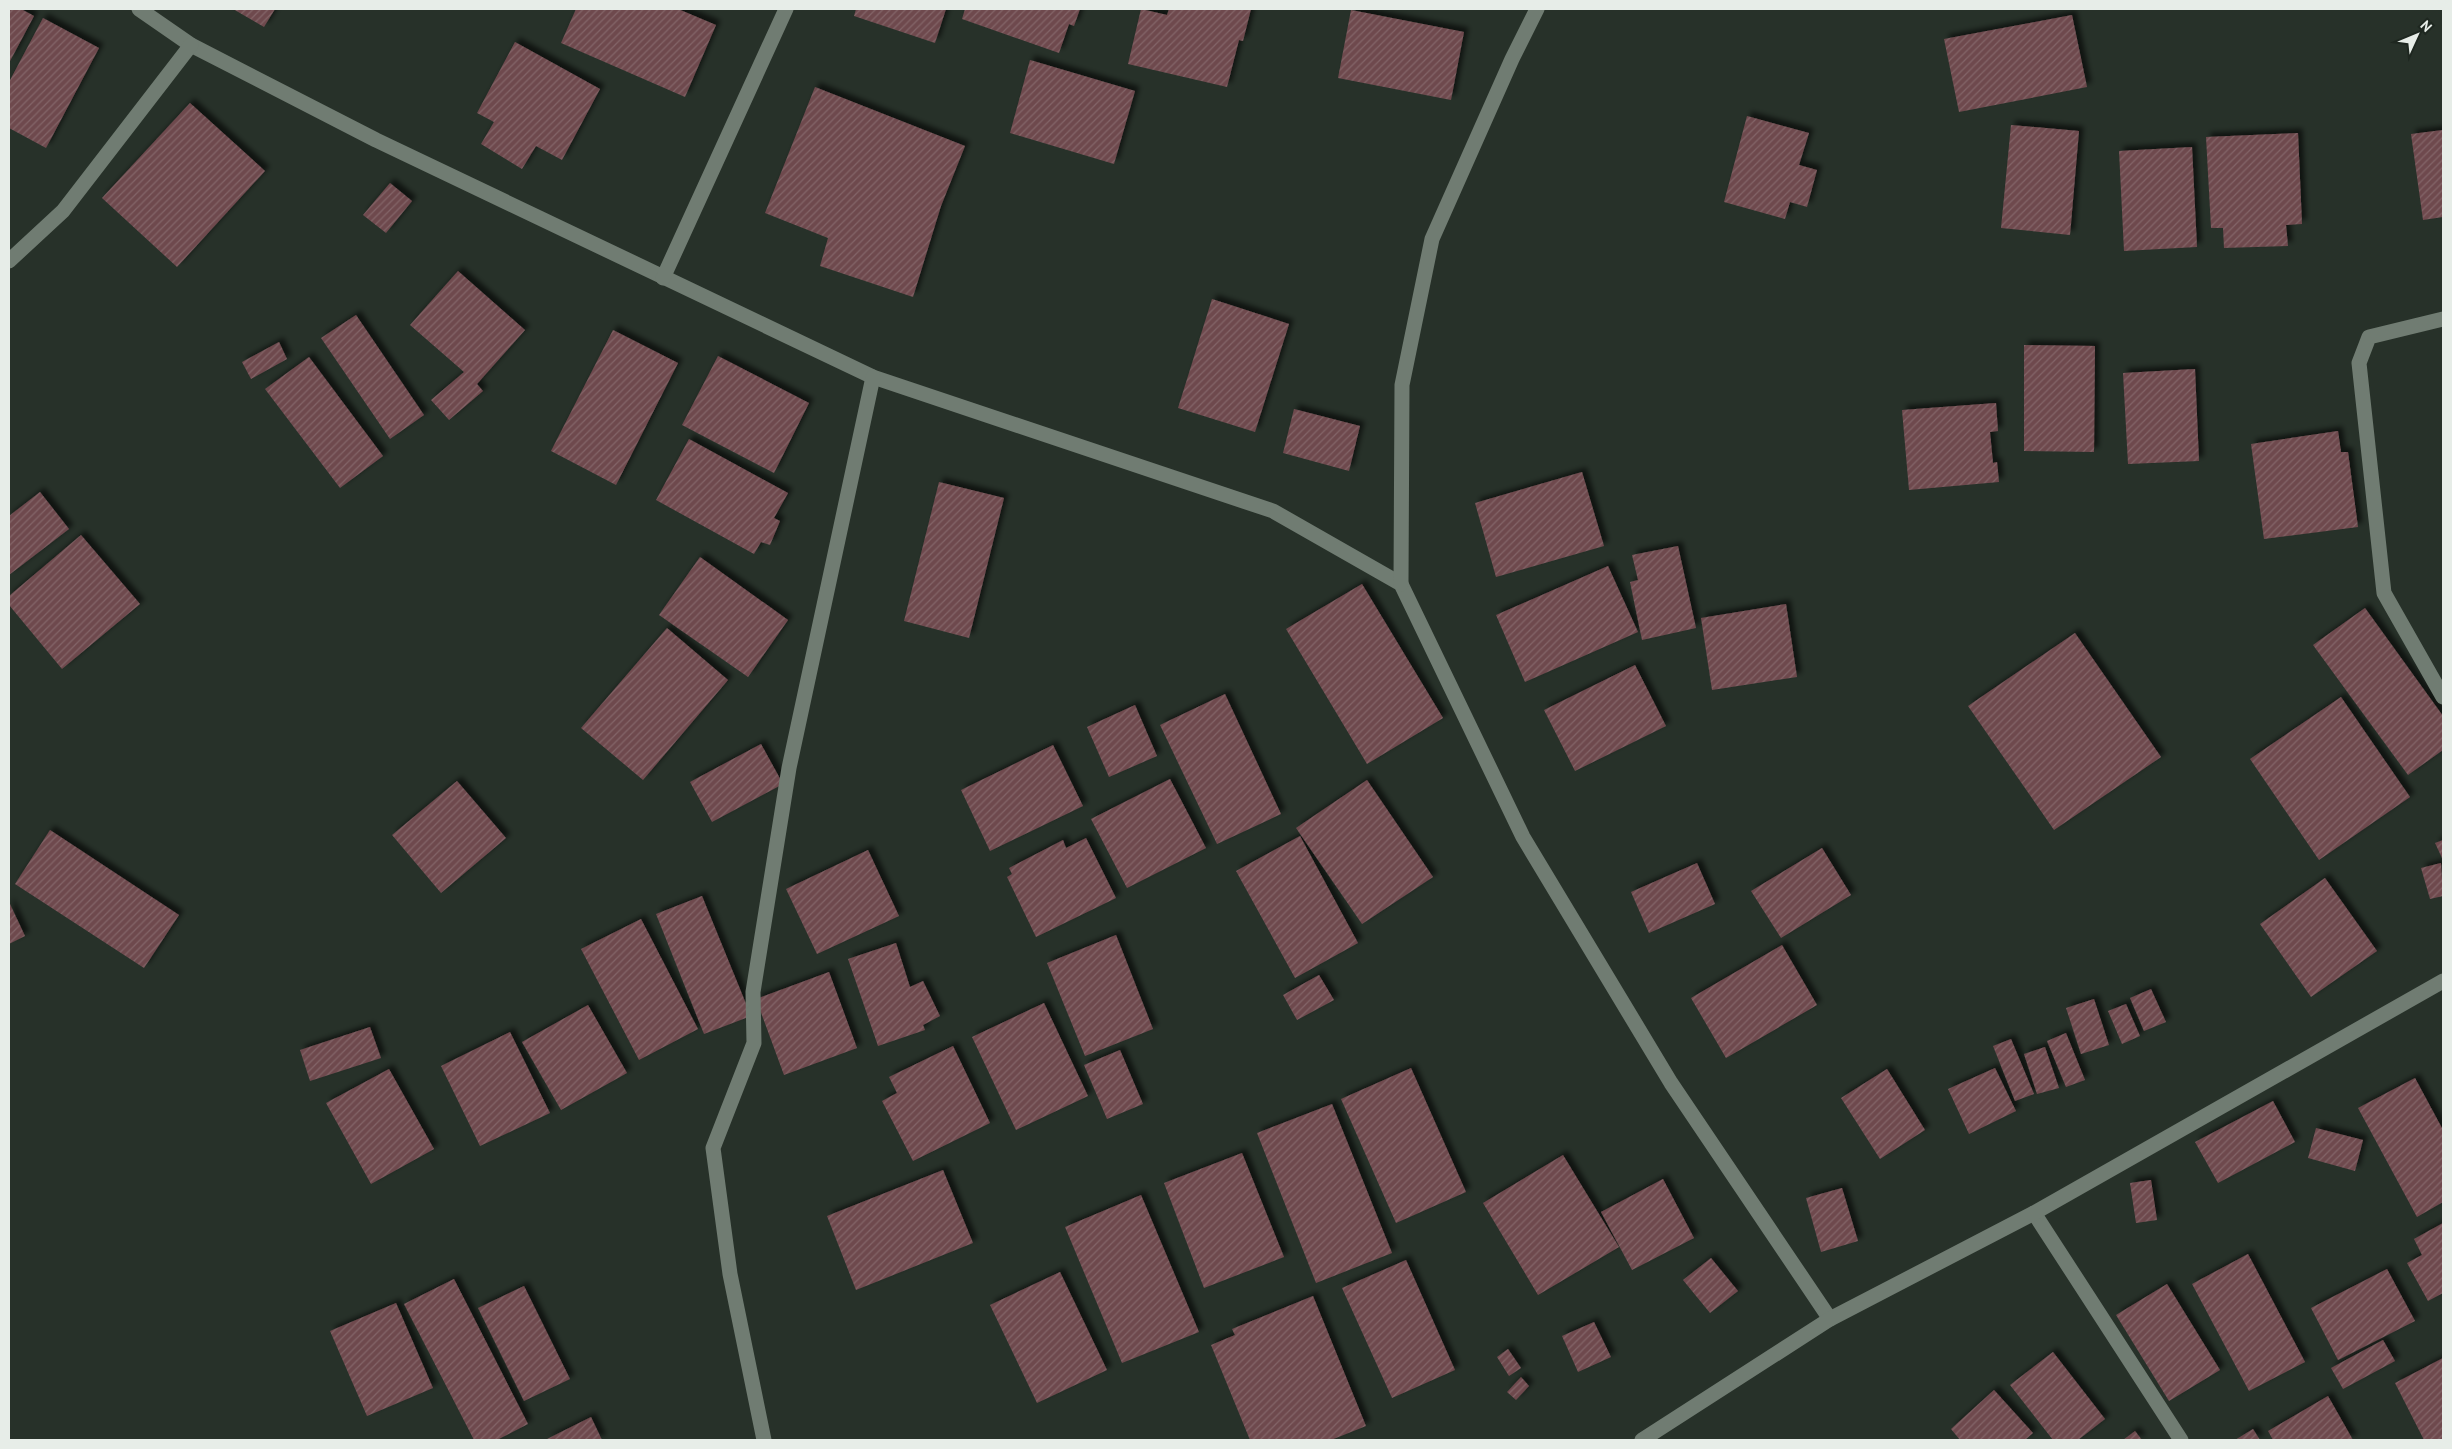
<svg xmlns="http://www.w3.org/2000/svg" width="2452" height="1449" viewBox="0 0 2452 1449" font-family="'PT Sans',sans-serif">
  <defs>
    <pattern id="building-hatch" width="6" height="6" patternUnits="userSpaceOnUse" patternTransform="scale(1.25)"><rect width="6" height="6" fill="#6e4a4e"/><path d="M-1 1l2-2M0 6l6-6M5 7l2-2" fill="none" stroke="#836468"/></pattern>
    <filter id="shadow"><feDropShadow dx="4.5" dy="-4.5" stdDeviation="2.5" flood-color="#0009"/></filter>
  </defs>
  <rect width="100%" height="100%" fill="#273129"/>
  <g fill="url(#building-hatch)" filter="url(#shadow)">
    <path d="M 9,9 L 21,9 L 34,16 L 9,63 Z"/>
    <path d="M 233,9 L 275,9 L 264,27 Z"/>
    <path d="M 576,9 L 678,9 L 716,25 L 685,97 L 561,43 Z"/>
    <path d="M 856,9 L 946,9 L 935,43 L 854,16 Z"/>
    <path d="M 965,9 L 1080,9 L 1074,26 L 1069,24 L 1059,53 L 962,19 Z"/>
    <path d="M 1141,9 L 1167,15 L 1169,9 L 1251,9 L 1243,41 L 1239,40 L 1227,87 L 1128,64 Z"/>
    <path d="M 1351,10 L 1464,32 L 1451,100 L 1338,78 Z"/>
    <path d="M 2072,15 L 2087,87 L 1959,112 L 1944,39 Z"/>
    <path d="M 43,18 L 99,48 L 46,148 L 9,128 L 9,82 Z"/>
    <path d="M 515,42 L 600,89 L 562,160 L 536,146 L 522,169 L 481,144 L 494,122 L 477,113 Z"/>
    <path d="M 1030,60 L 1135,91 L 1114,164 L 1010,133 Z"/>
    <path d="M 815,87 L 965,146 L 941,206 L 913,297 L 820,266 L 828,238 L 765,213 Z"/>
    <path d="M 190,103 L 265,171 L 177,267 L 102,198 Z"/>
    <path d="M 1747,116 L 1809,133 L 1799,165 L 1817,170 L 1807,207 L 1790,202 L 1785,219 L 1724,202 Z"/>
    <path d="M 2011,125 L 2079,131 L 2070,235 L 2001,228 Z"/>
    <path d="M 2443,130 L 2443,217 L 2423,220 L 2411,134 Z"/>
    <path d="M 2298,133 L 2302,224 L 2286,225 L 2288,246 L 2224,248 L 2223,228 L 2211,228 L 2206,137 Z"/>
    <path d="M 2192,147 L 2197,247 L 2124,251 L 2119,151 Z"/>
    <path d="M 390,183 L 412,201 L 386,233 L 363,215 Z"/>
    <path d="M 458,271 L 525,330 L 477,384 L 483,391 L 449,420 L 431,400 L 464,372 L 410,325 Z"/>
    <path d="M 1212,299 L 1289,324 L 1255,432 L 1178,408 Z"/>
    <path d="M 356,315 L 424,415 L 390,439 L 321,338 Z"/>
    <path d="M 613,330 L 678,363 L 616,485 L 551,451 Z"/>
    <path d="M 279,342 L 287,359 L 251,379 L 242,362 Z"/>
    <path d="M 2024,345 L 2095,346 L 2094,452 L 2024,451 Z"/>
    <path d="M 718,356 L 809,403 L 774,473 L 682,425 Z"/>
    <path d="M 309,357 L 383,456 L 340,488 L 265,389 Z"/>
    <path d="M 2195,369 L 2199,461 L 2128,464 L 2123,373 Z"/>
    <path d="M 1996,403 L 1998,431 L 1990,432 L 1993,463 L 1997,462 L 1999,482 L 1909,490 L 1902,410 Z"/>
    <path d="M 1294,409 L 1360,426 L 1349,471 L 1283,453 Z"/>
    <path d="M 2338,431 L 2341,452 L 2348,452 L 2358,527 L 2264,539 L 2251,444 Z"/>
    <path d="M 689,439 L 788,493 L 774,518 L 780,521 L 770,545 L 761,542 L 754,554 L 656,500 Z"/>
    <path d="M 1582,472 L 1604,546 L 1496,577 L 1475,503 Z"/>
    <path d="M 939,482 L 1004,498 L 969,638 L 904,621 Z"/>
    <path d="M 40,492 L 69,529 L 9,575 L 9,516 Z"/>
    <path d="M 81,535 L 140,604 L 62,669 L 9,605 L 9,596 Z"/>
    <path d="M 1678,546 L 1696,628 L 1642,640 L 1630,582 L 1638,580 L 1632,555 Z"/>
    <path d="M 700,557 L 788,620 L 748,677 L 659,615 Z"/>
    <path d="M 1608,566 L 1638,632 L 1525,682 L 1496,615 Z"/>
    <path d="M 1362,584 L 1443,718 L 1367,764 L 1286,629 Z"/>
    <path d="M 1786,604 L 1797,677 L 1712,690 L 1701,618 Z"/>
    <path d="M 2365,608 L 2443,716 L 2443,750 L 2408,775 L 2313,645 Z"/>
    <path d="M 667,628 L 728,680 L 643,780 L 581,728 Z"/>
    <path d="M 2075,633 L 2161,757 L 2054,830 L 1968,706 Z"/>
    <path d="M 1635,665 L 1666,726 L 1575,771 L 1544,710 Z"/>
    <path d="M 1225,694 L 1281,814 L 1217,844 L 1160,725 Z"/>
    <path d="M 2341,697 L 2410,797 L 2319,860 L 2250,759 Z"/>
    <path d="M 1135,705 L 1157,756 L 1109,777 L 1087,727 Z"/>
    <path d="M 761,744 L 783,784 L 712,822 L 690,782 Z"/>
    <path d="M 1053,745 L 1083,806 L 990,851 L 961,790 Z"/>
    <path d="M 1170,779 L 1206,848 L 1127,888 L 1091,819 Z"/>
    <path d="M 1367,780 L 1433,877 L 1362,924 L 1296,828 Z"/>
    <path d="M 457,781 L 506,838 L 441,893 L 392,835 Z"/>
    <path d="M 50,830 L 179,915 L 144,968 L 15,884 Z"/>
    <path d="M 1300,836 L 1358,943 L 1295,978 L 1236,871 Z"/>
    <path d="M 1086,838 L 1116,898 L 1036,937 L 1007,877 L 1012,874 L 1009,868 L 1063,840 L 1066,848 Z"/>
    <path d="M 2443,840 L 2443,860 L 2435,843 Z"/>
    <path d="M 1822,848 L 1851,895 L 1781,938 L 1751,891 Z"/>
    <path d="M 868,850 L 899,916 L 817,954 L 786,889 Z"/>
    <path d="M 1697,863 L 1715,904 L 1649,933 L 1631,892 Z"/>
    <path d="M 2441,863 L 2443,896 L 2430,899 L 2421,868 Z"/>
    <path d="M 2325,878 L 2377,951 L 2311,997 L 2260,924 Z"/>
    <path d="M 702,896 L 751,1016 L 704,1034 L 656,914 Z"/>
    <path d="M 9,902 L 25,936 L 9,944 Z"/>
    <path d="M 641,919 L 698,1029 L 639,1060 L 581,949 Z"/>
    <path d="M 1116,935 L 1153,1029 L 1085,1056 L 1047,963 Z"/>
    <path d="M 896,943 L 910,987 L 923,981 L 940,1016 L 923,1025 L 925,1030 L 878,1046 L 848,959 Z"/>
    <path d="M 1782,945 L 1817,1005 L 1726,1058 L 1691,998 Z"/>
    <path d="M 829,972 L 857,1048 L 784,1075 L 756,999 Z"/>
    <path d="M 1319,975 L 1334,1000 L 1297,1020 L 1283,995 Z"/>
    <path d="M 2151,989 L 2166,1022 L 2144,1031 L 2130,998 Z"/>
    <path d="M 2094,999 L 2109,1045 L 2081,1054 L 2066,1008 Z"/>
    <path d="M 1044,1003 L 1088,1096 L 1016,1130 L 972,1037 Z"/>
    <path d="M 2126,1004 L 2140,1036 L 2122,1044 L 2108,1011 Z"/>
    <path d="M 588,1005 L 627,1073 L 561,1110 L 522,1042 Z"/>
    <path d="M 370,1027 L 381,1058 L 310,1081 L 300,1050 Z"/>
    <path d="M 510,1032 L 550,1113 L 480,1146 L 441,1066 Z"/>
    <path d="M 2066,1033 L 2085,1080 L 2066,1087 L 2047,1041 Z"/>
    <path d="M 2011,1039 L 2034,1094 L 2015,1101 L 1993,1046 Z"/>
    <path d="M 953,1046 L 990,1123 L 913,1161 L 882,1101 L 897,1093 L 889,1077 Z"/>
    <path d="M 2045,1047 L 2059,1088 L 2037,1094 L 2024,1054 Z"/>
    <path d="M 1120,1050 L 1143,1104 L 1107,1119 L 1084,1065 Z"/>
    <path d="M 1411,1068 L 1466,1192 L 1396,1223 L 1341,1099 Z"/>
    <path d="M 1995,1068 L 2016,1111 L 1969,1134 L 1948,1089 Z"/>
    <path d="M 389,1069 L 434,1149 L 371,1184 L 326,1103 Z"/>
    <path d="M 1887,1069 L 1925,1130 L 1880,1159 L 1841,1098 Z"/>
    <path d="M 2415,1078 L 2443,1130 L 2443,1202 L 2417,1217 L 2358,1108 Z"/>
    <path d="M 2273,1101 L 2295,1142 L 2218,1183 L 2195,1142 Z"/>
    <path d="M 1332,1104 L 1392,1253 L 1316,1283 L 1257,1133 Z"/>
    <path d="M 2316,1128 L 2363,1140 L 2355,1171 L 2308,1158 Z"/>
    <path d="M 1242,1153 L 1284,1257 L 1204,1288 L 1164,1183 Z"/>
    <path d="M 1563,1155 L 1619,1247 L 1538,1295 L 1483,1203 Z"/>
    <path d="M 943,1170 L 973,1243 L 856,1290 L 827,1216 Z"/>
    <path d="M 1663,1179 L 1694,1238 L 1632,1270 L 1601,1212 Z"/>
    <path d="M 2151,1180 L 2157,1220 L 2136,1223 L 2130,1183 Z"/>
    <path d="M 1842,1188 L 1858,1241 L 1821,1252 L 1806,1198 Z"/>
    <path d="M 1141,1195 L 1199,1332 L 1122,1363 L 1065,1227 Z"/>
    <path d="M 2443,1223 L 2443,1293 L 2428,1301 L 2407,1263 L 2422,1255 L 2414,1239 Z"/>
    <path d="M 2248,1254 L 2305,1362 L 2249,1391 L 2192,1284 Z"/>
    <path d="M 1711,1258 L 1738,1291 L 1710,1313 L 1683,1280 Z"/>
    <path d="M 1406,1260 L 1455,1370 L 1392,1398 L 1342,1288 Z"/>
    <path d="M 2387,1269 L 2415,1321 L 2338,1360 L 2311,1308 Z"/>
    <path d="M 1060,1272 L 1107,1370 L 1037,1403 L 990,1305 Z"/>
    <path d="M 454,1279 L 528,1424 L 497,1440 L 474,1440 L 404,1304 Z"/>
    <path d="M 2167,1284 L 2220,1370 L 2169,1401 L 2116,1315 Z"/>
    <path d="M 524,1286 L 570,1379 L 524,1401 L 478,1308 Z"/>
    <path d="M 1313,1296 L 1366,1426 L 1331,1440 L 1250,1440 L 1211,1345 L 1235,1335 L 1232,1329 Z"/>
    <path d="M 396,1303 L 433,1388 L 367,1416 L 330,1331 Z"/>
    <path d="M 1594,1322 L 1611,1357 L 1578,1372 L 1562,1336 Z"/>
    <path d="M 2383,1340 L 2395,1361 L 2343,1389 L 2331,1368 Z"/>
    <path d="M 1508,1349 L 1521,1368 L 1509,1376 L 1497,1357 Z"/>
    <path d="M 2053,1352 L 2105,1419 L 2078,1440 L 2053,1440 L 2010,1385 Z"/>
    <path d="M 2443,1358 L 2443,1440 L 2424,1440 L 2395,1383 Z"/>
    <path d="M 1521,1377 L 1529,1386 L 1516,1400 L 1507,1392 Z"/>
    <path d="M 1994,1390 L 2033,1433 L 2025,1440 L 1960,1440 L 1951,1429 Z"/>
    <path d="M 2328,1396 L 2353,1440 L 2273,1440 L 2268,1431 Z"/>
    <path d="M 591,1417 L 602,1440 L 545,1440 Z"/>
    <path d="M 2253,1429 L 2260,1440 L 2235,1440 Z"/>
    <path d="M 2135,1431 L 2142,1440 L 2123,1440 Z"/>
  </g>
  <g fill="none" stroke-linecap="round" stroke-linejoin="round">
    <g stroke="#707c72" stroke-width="15">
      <path d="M 139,9 L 191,45 L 376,140 L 873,377 L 1273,511 L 1401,584 L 1523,837 L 1671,1083 L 1830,1319"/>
      <path d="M 9,261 L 63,211 L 191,45"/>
      <path d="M 663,278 L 786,9"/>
      <path d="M 2443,319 L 2369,337 L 2359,363 L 2384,593 L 2443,697"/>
      <path d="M 1401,584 L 1402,385 L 1432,239 L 1512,59 L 1537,9"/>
      <path d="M 2034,1213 L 2181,1440"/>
      <path d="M 764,1440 L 730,1274 L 713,1148 L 754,1043 L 753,992 L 789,768 L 873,377"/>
      <path d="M 1642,1440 L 1830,1319 L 2034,1213 L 2443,981"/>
    </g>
  </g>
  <rect width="2452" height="1449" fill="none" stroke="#e7ede8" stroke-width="20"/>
  <g transform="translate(2417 35) rotate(46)" stroke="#1e2720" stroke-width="4" paint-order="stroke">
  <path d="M0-4L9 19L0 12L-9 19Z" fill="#e7ede8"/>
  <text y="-8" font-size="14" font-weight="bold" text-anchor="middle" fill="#e7ede8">N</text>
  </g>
</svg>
